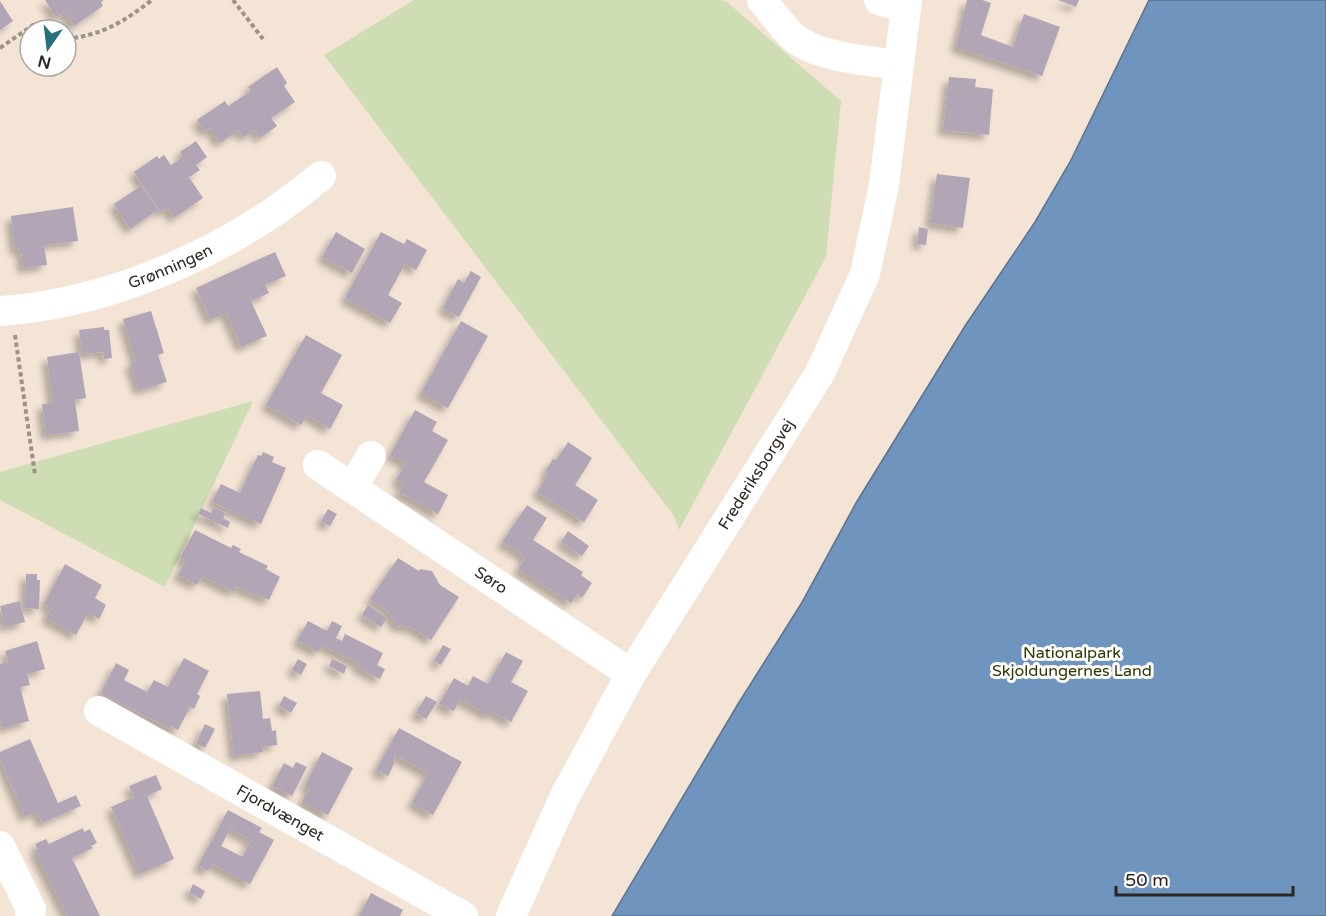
<svg xmlns="http://www.w3.org/2000/svg" width="1326" height="916" viewBox="0 0 1326 916" font-family="'Varela Round',sans-serif">
  <defs>
    <filter id="shadow"><feDropShadow dx="-5.5" dy="5.5" stdDeviation="3" flood-color="#0004"/></filter>
  </defs>
  <rect width="100%" height="100%" fill="#f4e4d6"/>
  <g fill="#ceddb3">
    <path d="M 414,0 L 720,0 L 727,2 L 841,101 L 826,257 L 679,530 L 674,516 L 324,55 Z"/>
    <path d="M 253,401 L 165,587 L 0,500 L 0,472 Z"/>
  </g>
  <path fill="#6f94bd" stroke="#5b738e" stroke-width="1.5" d="M 1149,0 L 1326,0 L 1326,916 L 612,916 L 738,704 L 801,604 L 856,503 L 965,326 L 1035,222 L 1070,162 Z"/>
  <g fill="#b2a5b5" fill-rule="evenodd" filter="url(#shadow)">
    <path d="M 45,0 L 104,0 L 101,2 L 103,6 L 74,26 L 64,12 L 56,17 Z"/>
    <path d="M 967,0 L 982,0 L 991,3 L 981,35 L 1013,47 L 1024,14 L 1060,27 L 1042,76 L 956,47 Z"/>
    <path d="M 1058,0 L 1079,0 L 1076,7 Z"/>
    <path d="M 0,1 L 13,21 L 0,30 Z"/>
    <path d="M 277,67 L 287,83 L 284,86 L 295,102 L 271,118 L 277,126 L 260,138 L 255,130 L 244,137 L 239,130 L 220,143 L 210,128 L 205,132 L 197,120 L 225,101 L 228,106 L 251,91 L 248,87 Z"/>
    <path d="M 949,77 L 976,79 L 975,87 L 993,89 L 989,135 L 943,130 Z"/>
    <path d="M 196,141 L 207,157 L 196,165 L 200,170 L 189,177 L 203,198 L 174,218 L 168,208 L 161,212 L 134,172 L 157,156 L 159,159 L 164,155 L 171,165 L 183,157 L 180,152 Z"/>
    <path d="M 937,174 L 970,178 L 963,228 L 930,223 Z"/>
    <path d="M 141,186 L 158,210 L 130,229 L 114,204 Z"/>
    <path d="M 73,207 L 78,241 L 44,245 L 47,265 L 23,268 L 21,249 L 15,250 L 11,216 Z"/>
    <path d="M 919,227 L 928,229 L 926,245 L 917,244 Z"/>
    <path d="M 336,232 L 365,249 L 352,273 L 322,257 Z"/>
    <path d="M 381,232 L 404,244 L 407,239 L 427,250 L 416,270 L 405,264 L 388,295 L 402,303 L 390,323 L 345,298 Z"/>
    <path d="M 275,252 L 286,276 L 265,285 L 269,293 L 251,301 L 267,336 L 241,347 L 226,313 L 210,320 L 196,288 Z"/>
    <path d="M 471,271 L 481,277 L 459,317 L 443,308 L 458,279 L 464,283 Z"/>
    <path d="M 151,311 L 164,353 L 158,355 L 167,382 L 139,390 L 130,363 L 136,361 L 123,319 Z"/>
    <path d="M 461,321 L 488,336 L 448,408 L 421,393 Z"/>
    <path d="M 104,327 L 104,330 L 109,330 L 112,358 L 104,359 L 103,352 L 82,354 L 79,330 Z"/>
    <path d="M 306,335 L 342,355 L 321,393 L 343,405 L 330,429 L 307,415 L 301,425 L 266,405 Z"/>
    <path d="M 79,352 L 86,398 L 75,400 L 79,431 L 46,435 L 42,404 L 53,403 L 47,357 Z"/>
    <path d="M 415,410 L 437,422 L 432,431 L 448,440 L 424,482 L 448,495 L 438,514 L 399,492 L 403,484 L 396,480 L 406,463 L 390,455 Z"/>
    <path d="M 568,442 L 592,458 L 575,485 L 598,500 L 584,522 L 537,492 L 548,474 L 545,472 L 553,459 L 556,460 Z"/>
    <path d="M 263,452 L 274,457 L 272,462 L 286,468 L 261,524 L 212,502 L 221,484 L 240,493 L 258,455 L 261,456 Z"/>
    <path d="M 527,505 L 547,518 L 533,540 L 583,572 L 581,575 L 592,583 L 582,598 L 577,594 L 571,603 L 518,569 L 525,559 L 522,557 L 523,555 L 502,542 Z"/>
    <path d="M 214,507 L 226,513 L 223,518 L 230,522 L 228,528 L 198,514 L 201,508 L 211,513 Z"/>
    <path d="M 328,509 L 337,514 L 330,526 L 321,521 Z"/>
    <path d="M 195,530 L 231,548 L 233,545 L 241,549 L 239,552 L 268,566 L 266,569 L 280,577 L 269,600 L 236,587 L 234,592 L 202,576 L 197,585 L 178,575 L 186,560 L 180,558 Z"/>
    <path d="M 568,531 L 589,546 L 582,556 L 561,542 Z"/>
    <path d="M 398,558 L 419,571 L 420,569 L 432,571 L 440,585 L 459,597 L 431,640 L 413,628 L 397,626 L 387,611 L 370,599 Z"/>
    <path d="M 65,564 L 102,585 L 95,598 L 106,605 L 99,619 L 88,613 L 76,635 L 46,618 L 51,608 L 44,604 Z"/>
    <path d="M 26,574 L 37,574 L 37,580 L 40,580 L 39,609 L 25,608 Z"/>
    <path d="M 20,601 L 25,622 L 5,627 L 0,606 Z"/>
    <path d="M 368,605 L 387,618 L 381,627 L 362,615 Z"/>
    <path d="M 308,621 L 327,631 L 332,621 L 342,626 L 336,638 L 342,641 L 345,634 L 383,653 L 377,665 L 385,669 L 380,679 L 357,667 L 359,664 L 322,645 L 318,652 L 297,641 Z"/>
    <path d="M 37,641 L 45,669 L 27,674 L 30,685 L 20,687 L 29,721 L 3,728 L 0,717 L 0,664 L 8,661 L 5,651 Z"/>
    <path d="M 443,645 L 451,649 L 441,665 L 434,661 Z"/>
    <path d="M 506,652 L 523,661 L 511,682 L 528,691 L 511,722 L 492,712 L 490,716 L 460,699 L 454,711 L 439,704 L 454,678 L 468,686 L 473,676 L 488,684 Z"/>
    <path d="M 184,658 L 209,671 L 197,694 L 200,696 L 194,709 L 190,707 L 178,730 L 171,726 L 170,729 L 101,693 L 116,663 L 129,670 L 124,680 L 147,692 L 154,680 L 168,687 Z"/>
    <path d="M 298,659 L 307,664 L 301,675 L 292,670 Z"/>
    <path d="M 332,659 L 347,666 L 344,674 L 329,666 Z"/>
    <path d="M 260,691 L 263,719 L 270,718 L 272,731 L 276,730 L 277,745 L 262,747 L 263,752 L 234,756 L 227,694 Z"/>
    <path d="M 284,696 L 297,703 L 291,713 L 279,706 Z"/>
    <path d="M 426,696 L 437,702 L 426,719 L 416,713 Z"/>
    <path d="M 205,724 L 215,729 L 205,748 L 196,743 Z"/>
    <path d="M 399,728 L 462,762 L 433,815 L 412,803 L 428,773 L 395,755 L 393,760 L 395,762 L 388,776 L 376,770 Z"/>
    <path d="M 30,739 L 58,803 L 76,795 L 81,806 L 42,823 L 37,811 L 25,817 L 0,759 L 0,752 Z"/>
    <path d="M 322,752 L 353,768 L 328,815 L 302,802 L 310,788 L 305,786 Z"/>
    <path d="M 296,762 L 307,767 L 292,796 L 272,786 L 284,763 L 293,768 Z"/>
    <path d="M 156,775 L 162,789 L 147,796 L 174,859 L 140,874 L 111,807 L 134,797 L 129,786 Z"/>
    <path d="M 228,810 L 262,828 L 259,832 L 274,840 L 250,884 L 212,864 L 208,871 L 198,866 ZM 230,829 L 251,840 L 243,857 L 221,846 Z"/>
    <path d="M 83,828 L 84,832 L 90,829 L 97,843 L 91,846 L 93,848 L 72,858 L 100,916 L 67,916 L 35,851 L 38,849 L 35,844 L 46,839 L 49,844 Z"/>
    <path d="M 193,884 L 205,891 L 201,899 L 189,893 Z"/>
    <path d="M 371,893 L 403,910 L 400,916 L 359,916 Z"/>
  </g>
  <g fill="none" stroke-linecap="round" stroke-linejoin="round">
    <g stroke="#9e9288" stroke-width="4" stroke-dasharray="4.5 3" stroke-linecap="butt">
      <path d="M 233,0 L 263,39"/>
      <path d="M 66,39 C 103,35 123,22 152,0"/>
      <path d="M 0,48 L 33,25 L 49,30"/>
      <path d="M 15,335 L 35,475"/>
    </g>
    <g stroke="#fff" stroke-width="30">
      <path d="M 762,0 C 772,12 781,25 792,36 C 816,58 868,60 899,65"/>
      <path d="M 879,0 L 906,8"/>
      <path id="s1" d="M 0,311 C 92,305 190,267 266,217 C 285,205 303,190 321,176"/>
      <path id="s2" d="M 318,465 L 631,674"/>
      <path d="M 352,488 L 371,456"/>
      <path id="s3" d="M 99,711 L 463,916"/>
      <path d="M 0,846 L 31,909 L 30,916"/>
      <path id="s4" d="M 511,916 L 565,796 L 631,674 L 820,373 L 865,274 L 884,185 L 907,0"/>
    </g>
  </g>
  <g text-anchor="middle" dominant-baseline="central" stroke-width="6" stroke-linejoin="round" paint-order="stroke">
    <g font-size="16" fill="#2c2520" stroke="#fff">
      <text stroke="none"><textPath href="#s1" startOffset="177">Grønningen</textPath></text>
      <text stroke="none"><textPath href="#s4" startOffset="506">Frederiksborgvej</textPath></text>
      <text stroke="none"><textPath href="#s2" startOffset="208">Søro</textPath></text>
      <text stroke="none"><textPath href="#s3" startOffset="208">Fjordvænget</textPath></text>
    </g>
    <g font-size="16" fill="#2c3a00" stroke="#fff">
      <text x="1072" y="653">Nationalpark<tspan x="1072" dy="18">Skjoldungernes Land</tspan></text>
    </g>
  </g>
  <g transform="translate(48 48) rotate(194)"><circle r="28" fill="#ffffff" stroke="#aba8a6" stroke-width="1.5"/>
  <path d="M0-4.5L10 22L0 15L-10 22Z" fill="#266e7a"/>
  <text y="-9" font-size="16" font-weight="bold" text-anchor="middle" fill="#2c2520">N</text>
  </g>
  <path d="M1116 886v9h177v-9" fill="none" stroke="#2c2520" stroke-width="3"/>
  <text x="1125" y="886" font-size="18" fill="#2c2520" stroke="#ffffff" stroke-width="4.5" paint-order="stroke">50 m</text>
</svg>
